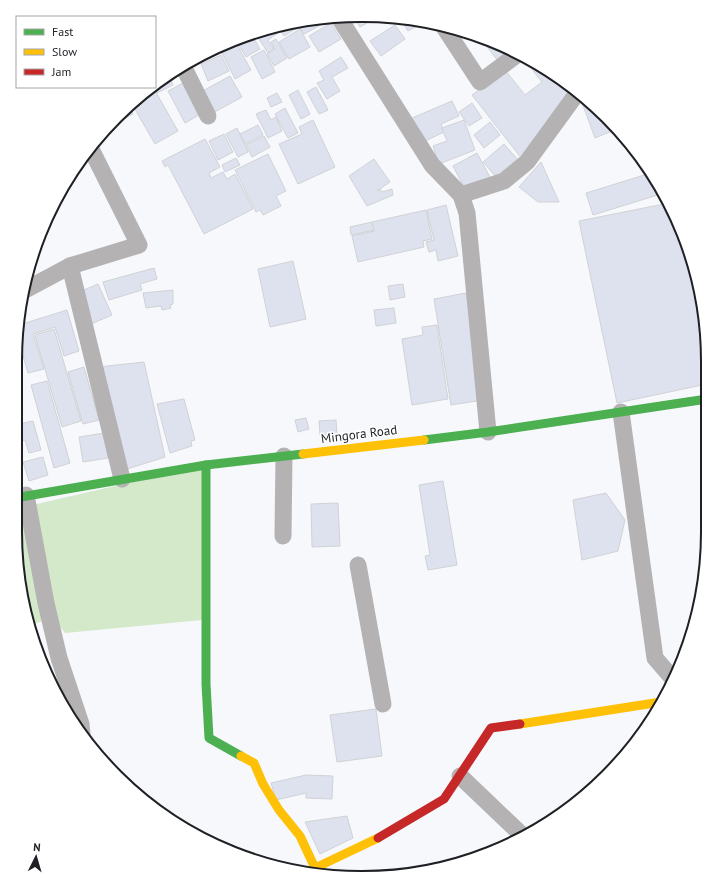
<svg xmlns="http://www.w3.org/2000/svg" width="723" height="893" viewBox="0 0 723 893" font-family="'PT Sans',sans-serif">
  <rect width="100%" height="100%" fill="#f6f8fc"/>
  <path fill="#d4e8ca" d="M 206,465 L 202,620 L 65,633 L 53,617 L 29,626 L 15,532 L 15,509 Z"/>
  <g fill="#dde2ee" stroke="#d0d2d6">
    <path d="M 354,16 L 377,17 L 360,27 Z"/>
    <path d="M 324,18 L 326,22 L 304,34 L 297,23 Z"/>
    <path d="M 400,18 L 419,21 L 421,24 L 408,31 Z"/>
    <path d="M 294,23 L 297,28 L 284,36 L 278,26 Z"/>
    <path d="M 331,23 L 341,39 L 319,52 L 309,36 Z"/>
    <path d="M 395,25 L 405,39 L 381,56 L 370,41 Z"/>
    <path d="M 276,26 L 279,32 L 268,40 L 274,49 L 268,53 L 255,33 Z"/>
    <path d="M 300,29 L 310,47 L 289,59 L 279,42 Z"/>
    <path d="M 468,32 L 473,33 L 478,36 L 471,40 L 465,34 Z"/>
    <path d="M 252,35 L 260,49 L 246,57 L 238,44 Z"/>
    <path d="M 484,38 L 516,53 L 501,65 L 482,40 Z"/>
    <path d="M 276,39 L 287,58 L 274,66 L 267,54 L 275,49 L 271,42 Z"/>
    <path d="M 231,42 L 232,44 L 208,57 L 206,52 Z"/>
    <path d="M 237,45 L 251,70 L 235,79 L 222,53 Z"/>
    <path d="M 264,50 L 275,72 L 262,79 L 251,57 Z"/>
    <path d="M 221,55 L 229,71 L 208,81 L 201,64 Z"/>
    <path d="M 522,56 L 535,62 L 572,88 L 522,159 L 472,95 L 505,70 L 525,95 L 542,82 Z"/>
    <path d="M 341,57 L 348,68 L 332,77 L 340,91 L 327,99 L 317,83 L 324,80 L 319,71 Z"/>
    <path d="M 168,76 L 173,85 L 157,93 L 154,87 L 155,84 Z"/>
    <path d="M 230,76 L 242,97 L 211,114 L 199,93 Z"/>
    <path d="M 185,82 L 201,114 L 185,123 L 168,91 Z"/>
    <path d="M 150,87 L 153,87 L 178,131 L 155,144 L 132,104 Z"/>
    <path d="M 316,87 L 328,110 L 319,114 L 307,92 Z"/>
    <path d="M 298,90 L 310,114 L 301,119 L 289,95 Z"/>
    <path d="M 277,93 L 282,102 L 271,107 L 267,98 Z"/>
    <path d="M 584,97 L 590,101 L 617,129 L 595,138 L 581,100 Z"/>
    <path d="M 452,101 L 459,116 L 441,124 L 444,132 L 423,142 L 412,118 Z"/>
    <path d="M 472,103 L 482,118 L 469,126 L 459,112 Z"/>
    <path d="M 129,106 L 133,114 L 107,127 Z"/>
    <path d="M 285,108 L 298,133 L 288,138 L 275,114 Z"/>
    <path d="M 266,110 L 271,120 L 276,117 L 282,131 L 268,138 L 256,114 Z"/>
    <path d="M 313,120 L 335,167 L 298,184 L 279,144 L 302,134 L 299,127 Z"/>
    <path d="M 464,120 L 475,150 L 439,164 L 433,146 L 447,141 L 442,128 Z"/>
    <path d="M 490,122 L 500,135 L 484,148 L 474,135 Z"/>
    <path d="M 258,125 L 263,135 L 245,144 L 240,134 Z"/>
    <path d="M 237,128 L 248,152 L 238,157 L 226,134 Z"/>
    <path d="M 224,134 L 233,152 L 218,160 L 209,141 Z"/>
    <path d="M 264,136 L 270,147 L 252,157 L 246,145 Z"/>
    <path d="M 205,139 L 220,167 L 209,173 L 211,178 L 223,172 L 227,179 L 235,174 L 253,209 L 204,234 L 168,165 L 165,167 L 162,161 Z"/>
    <path d="M 504,144 L 519,161 L 498,179 L 483,162 Z"/>
    <path d="M 477,153 L 491,179 L 466,191 L 453,166 Z"/>
    <path d="M 268,154 L 286,191 L 276,196 L 281,206 L 263,215 L 260,210 L 256,212 L 235,170 Z"/>
    <path d="M 236,158 L 240,165 L 225,172 L 222,165 Z"/>
    <path d="M 374,159 L 390,182 L 377,191 L 380,189 L 382,192 L 392,189 L 393,195 L 367,206 L 349,176 Z"/>
    <path d="M 541,162 L 559,202 L 538,202 L 519,187 Z"/>
    <path d="M 651,173 L 661,194 L 593,215 L 586,193 Z"/>
    <path d="M 669,203 L 696,272 L 707,339 L 707,384 L 617,403 L 579,221 Z"/>
    <path d="M 446,205 L 458,256 L 438,261 L 436,250 L 429,252 L 426,242 L 434,240 L 427,210 Z"/>
    <path d="M 426,210 L 432,239 L 423,241 L 424,247 L 358,262 L 352,236 L 374,231 L 372,222 Z"/>
    <path d="M 372,222 L 374,230 L 351,235 L 350,227 Z"/>
    <path d="M 293,261 L 306,319 L 270,327 L 258,269 Z"/>
    <path d="M 154,268 L 157,279 L 140,284 L 142,290 L 109,300 L 103,282 Z"/>
    <path d="M 98,284 L 112,315 L 91,324 L 77,293 Z"/>
    <path d="M 403,284 L 405,297 L 390,300 L 388,286 Z"/>
    <path d="M 173,290 L 173,304 L 170,305 L 171,308 L 162,310 L 161,306 L 146,308 L 143,293 Z"/>
    <path d="M 466,293 L 483,400 L 451,405 L 434,299 Z"/>
    <path d="M 394,308 L 396,323 L 376,326 L 374,310 Z"/>
    <path d="M 67,310 L 79,351 L 64,356 L 55,327 L 33,334 L 44,369 L 28,373 L 17,335 L 19,325 Z"/>
    <path d="M 437,325 L 448,399 L 412,405 L 402,339 L 423,335 L 422,327 Z"/>
    <path d="M 54,329 L 81,421 L 62,427 L 35,335 Z"/>
    <path d="M 144,362 L 165,457 L 124,470 L 98,367 Z"/>
    <path d="M 84,367 L 99,420 L 83,424 L 68,372 Z"/>
    <path d="M 47,381 L 70,463 L 54,468 L 31,385 Z"/>
    <path d="M 184,399 L 195,440 L 191,441 L 192,446 L 170,453 L 157,404 Z"/>
    <path d="M 306,418 L 309,429 L 298,432 L 295,420 Z"/>
    <path d="M 336,420 L 337,434 L 320,435 L 319,421 Z"/>
    <path d="M 33,421 L 41,450 L 29,453 L 25,440 L 17,442 L 15,425 Z"/>
    <path d="M 104,433 L 108,458 L 83,462 L 79,437 Z"/>
    <path d="M 43,457 L 48,475 L 29,481 L 23,462 Z"/>
    <path d="M 443,481 L 457,565 L 428,570 L 425,556 L 430,555 L 419,485 Z"/>
    <path d="M 606,493 L 625,520 L 618,551 L 582,560 L 573,500 Z"/>
    <path d="M 338,503 L 340,546 L 312,547 L 311,504 Z"/>
    <path d="M 376,709 L 382,756 L 337,762 L 330,715 Z"/>
    <path d="M 306,775 L 333,776 L 332,799 L 306,798 L 306,793 L 276,800 L 271,783 Z"/>
    <path d="M 347,816 L 353,838 L 320,854 L 305,822 Z"/>
  </g>
  <g fill="none" stroke-linecap="round" stroke-linejoin="round">
    <g stroke="#b4b2b3" stroke-width="17">
      <path d="M 338,16 L 432,165 L 461,195 L 467,213 L 488,432"/>
      <path d="M 444,27 L 480,82 L 518,54"/>
      <path d="M 183,66 L 208,116"/>
      <path d="M 91,149 L 139,245 L 70,266 L 122,479"/>
      <path d="M 461,195 L 504,181 L 527,162 L 578,92"/>
      <path d="M 27,289 L 70,266"/>
      <path d="M 621,412 L 655,658 L 674,680"/>
      <path d="M 26,495 L 46,603 L 59,658 L 81,724 L 82,734"/>
      <path d="M 283,536 L 284,456"/>
      <path d="M 358,565 L 383,704"/>
      <path d="M 460,776 L 524,837"/>
    </g>
    <g stroke="#4caf50" stroke-width="9">
      <path d="M 424,440 L 488,432 L 707,399"/>
      <path d="M 206,465 L 206,684 L 209,738 L 241,756"/>
      <path d="M 15,498 L 206,465 L 303,454"/>
    </g>
    <g stroke="#ffc107" stroke-width="9">
      <path d="M 303,454 L 424,440"/>
      <path d="M 520,724 L 661,702"/>
      <path d="M 241,756 L 254,763 L 263,784 L 279,810 L 300,836 L 315,868 L 378,838"/>
    </g>
    <path stroke="#c62828" stroke-width="9" d="M 378,838 L 444,799 L 491,728 L 520,724"/>
  </g>
  <g text-anchor="middle" dominant-baseline="central" stroke-width="3" stroke-linejoin="round" paint-order="stroke">
    <g font-size="13" fill="#1e2024" stroke="#fff">
      <text transform="translate(359 434) rotate(-7)">Mingora Road</text>
    </g>
  </g>
  <path d="M0 0H723V893H0ZM361 22H362A339 339 0 0 1 701 361V532A339 339 0 0 1 362 871H361A339 339 0 0 1 22 532V361A339 339 0 0 1 361 22Z" fill="#fff" fill-rule="evenodd"/>
  <path fill="none" stroke="#1e2024" stroke-width="2" d="M361 22H362A339 339 0 0 1 701 361V532A339 339 0 0 1 362 871H361A339 339 0 0 1 22 532V361A339 339 0 0 1 361 22Z"/>
  <rect x="16" y="16" width="140" height="72" fill="#ffffff" stroke="#a5a6a7"/>
  <rect x="24" y="29" width="20" height="6" fill="#4caf50" stroke="#a5a6a7"/>
  <text x="52" y="36" font-size="12" fill="#1e2024">Fast</text>
  <rect x="24" y="49" width="20" height="6" fill="#ffc107" stroke="#a5a6a7"/>
  <text x="52" y="56" font-size="12" fill="#1e2024">Slow</text>
  <rect x="24" y="69" width="20" height="6" fill="#c62828" stroke="#a5a6a7"/>
  <text x="52" y="76" font-size="12" fill="#1e2024">Jam</text>
  <g transform="translate(36 857) rotate(5)" stroke="#ffffff" stroke-width="3" paint-order="stroke">
  <path d="M0-3L7 15L0 10L-7 15Z" fill="#1e2024"/>
  <text y="-6" font-size="11" font-weight="bold" text-anchor="middle" fill="#1e2024">N</text>
  </g>
</svg>
